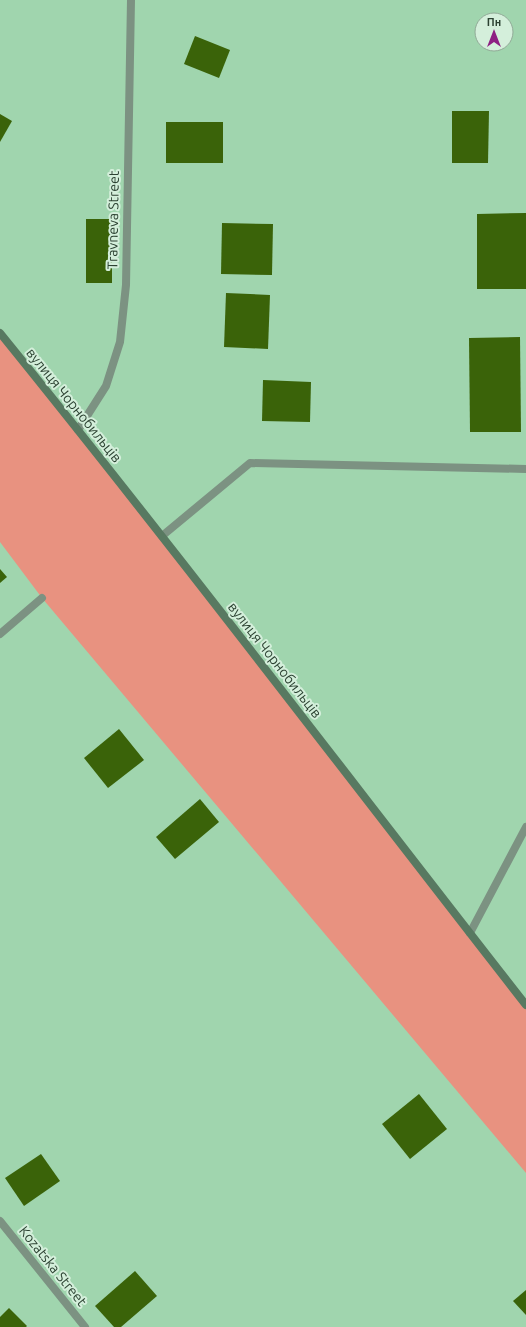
<svg xmlns="http://www.w3.org/2000/svg" width="526" height="1327" viewBox="0 0 526 1327" font-family="Ubuntu,sans-serif">
  <rect width="100%" height="100%" fill="#a0d5ae"/>
  <path fill="#e89280" d="M 0,333 L 526,1005 L 526,1173 L 42,598 L 0,542 Z"/>
  <g fill="#3a6309">
    <path d="M 195,36 L 230,50 L 219,78 L 184,64 Z"/>
    <path d="M 452,111 L 489,111 L 488,163 L 452,163 Z"/>
    <path d="M 0,114 L 12,121 L 0,142 Z"/>
    <rect x="166" y="122" width="57" height="41"/>
    <path d="M 526,213 L 526,289 L 477,289 L 477,214 Z"/>
    <rect x="86" y="219" width="26" height="64"/>
    <path d="M 222,223 L 273,224 L 272,275 L 221,274 Z"/>
    <path d="M 226,293 L 270,295 L 268,349 L 224,347 Z"/>
    <path d="M 520,337 L 521,432 L 470,432 L 469,338 Z"/>
    <path d="M 263,380 L 311,382 L 310,422 L 262,421 Z"/>
    <path d="M 0,569 L 7,577 L 0,583 Z"/>
    <path d="M 119,729 L 144,760 L 108,788 L 84,758 Z"/>
    <path d="M 200,799 L 219,822 L 175,859 L 156,837 Z"/>
    <path d="M 419,1094 L 447,1129 L 410,1159 L 382,1124 Z"/>
    <path d="M 41,1154 L 60,1181 L 24,1206 L 5,1178 Z"/>
    <path d="M 135,1271 L 157,1296 L 121,1327 L 114,1327 L 95,1306 Z"/>
    <path d="M 526,1290 L 526,1315 L 513,1301 Z"/>
    <path d="M 9,1308 L 27,1326 L 26,1327 L 0,1327 L 0,1317 Z"/>
  </g>
  <g fill="none" stroke-linecap="round" stroke-linejoin="round">
    <g stroke="#7c9282" stroke-width="8">
      <path d="M 78,430 L 106,386 L 120,342 L 126,285 L 131,0"/>
      <path d="M 162,536 L 250,463 L 526,469"/>
      <path d="M 0,634 L 42,598"/>
      <path d="M 470,933 L 526,827"/>
      <path d="M 0,1221 L 85,1327"/>
    </g>
    <path stroke="#587961" stroke-width="8" d="M 0,333 C 179,554 351,781 526,1005"/>
  </g>
  <g text-anchor="middle" dominant-baseline="central" stroke-width="4" stroke-linejoin="round" paint-order="stroke">
    <g font-size="14" fill="#2c4232" stroke="#d4efdb">
      <text transform="translate(113 220) rotate(-89)">Travneva Street</text>
      <text transform="translate(74 405) rotate(51)">вулиця Чорнобильців</text>
      <text transform="translate(275 660) rotate(52)">вулиця Чорнобильців</text>
      <text transform="translate(53 1266) rotate(51)">Kozatska Street</text>
    </g>
  </g>
  <g transform="translate(494 32)"><circle r="19" fill="#d4efdb" stroke="#91aa97"/>
  <path d="M0-3L7 15L0 10L-7 15Z" fill="#8e2083"/>
  <text y="-6" font-size="11" font-weight="bold" text-anchor="middle" fill="#2c4232">Пн</text>
  </g>
</svg>
